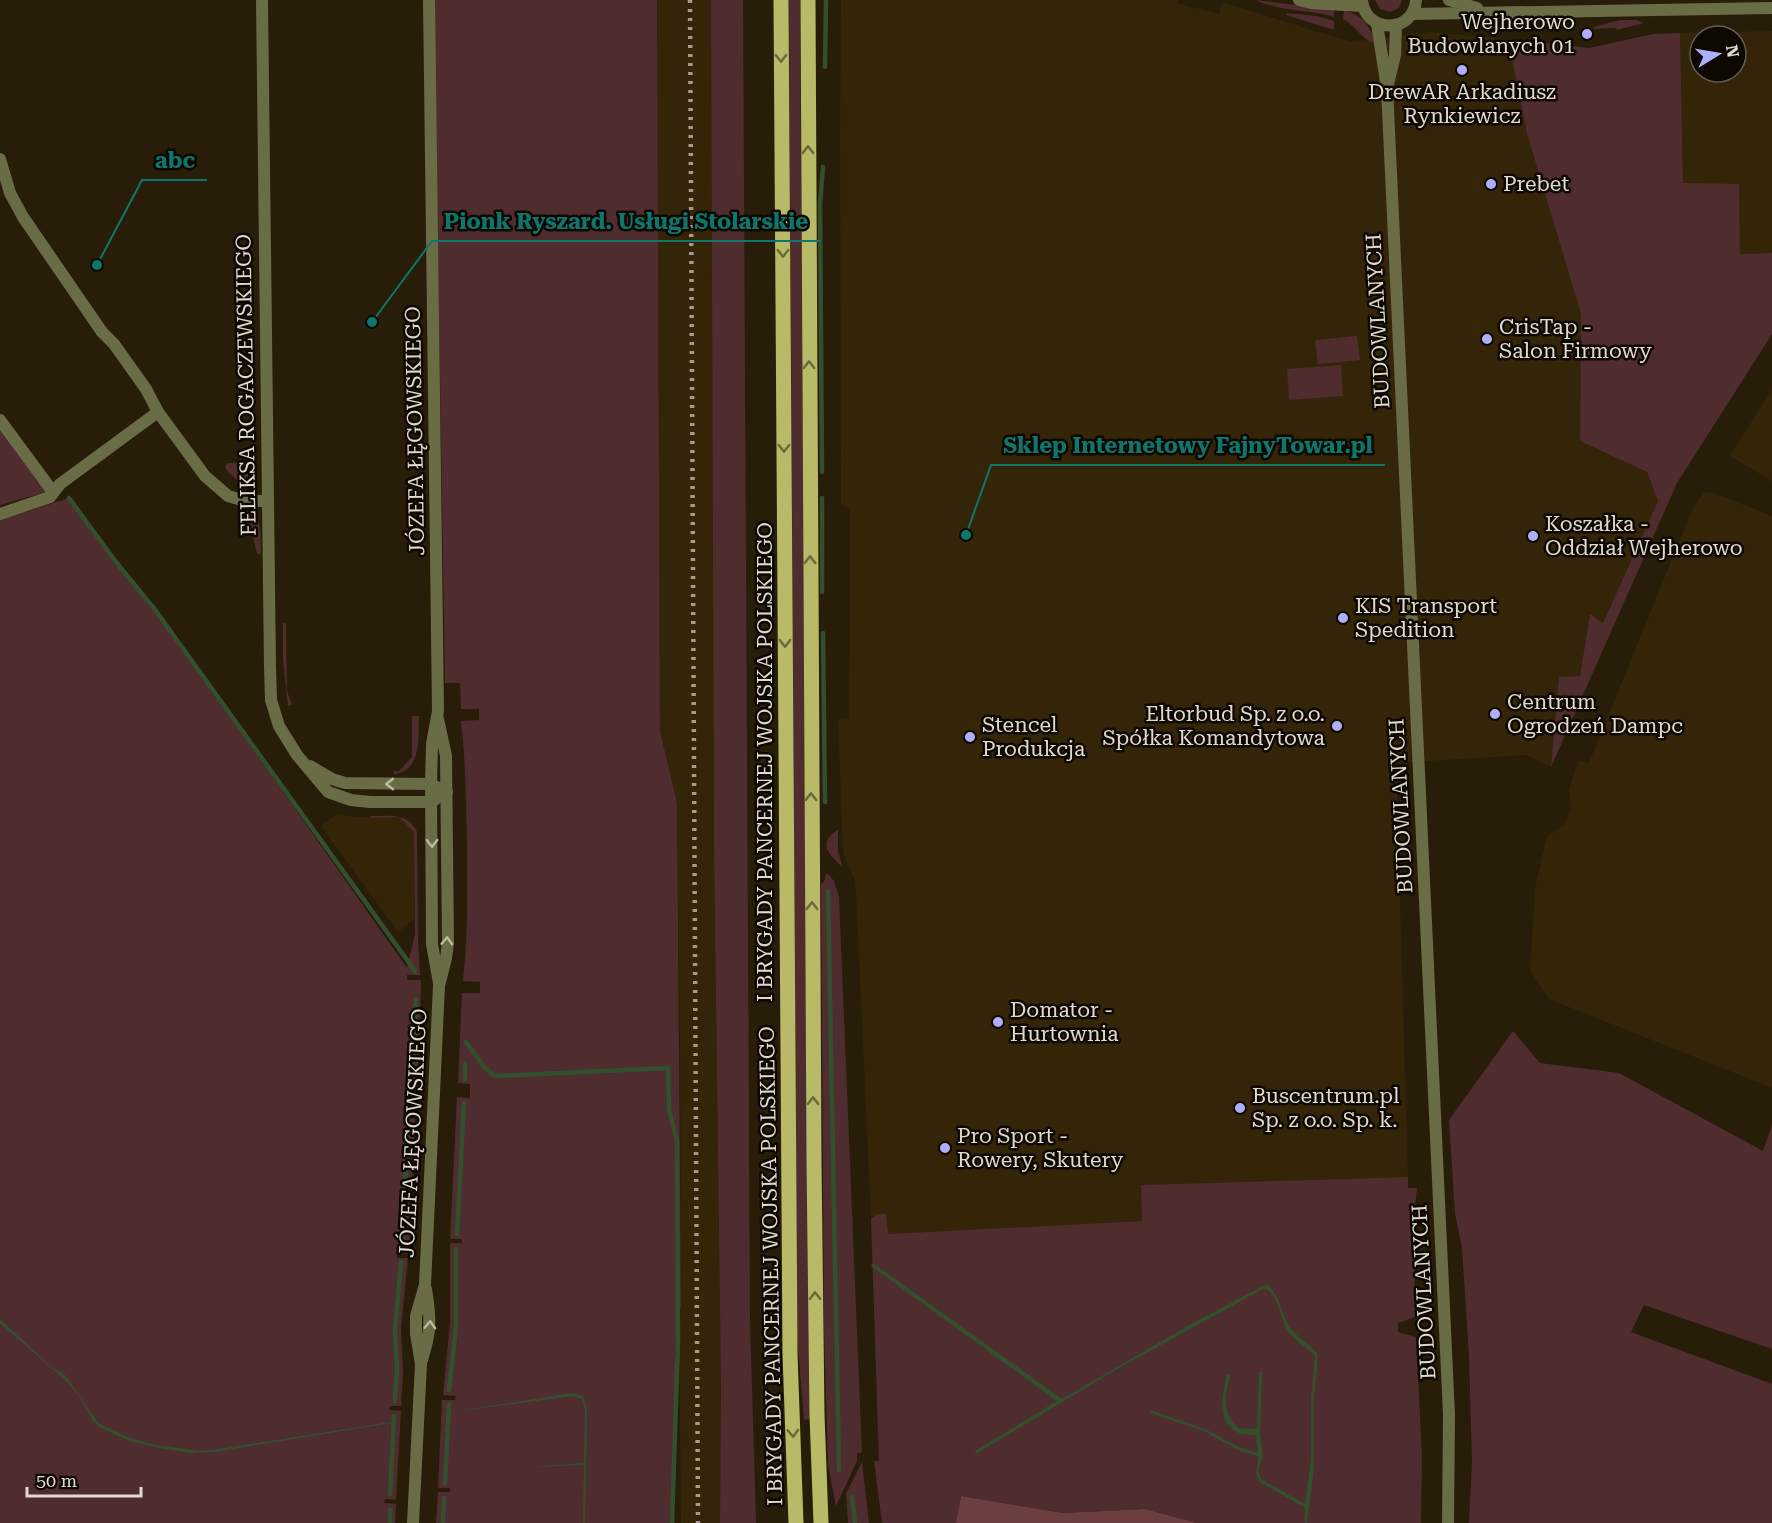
<svg xmlns="http://www.w3.org/2000/svg" width="1772" height="1523" viewBox="0 0 1772 1523" font-family="'Roboto Serif',serif">
  <rect width="100%" height="100%" fill="#281d08"/>
  <g fill="#342509" fill-rule="evenodd">
    <path d="M 657,0 L 711,0 L 714,845 L 721,1387 L 720,1523 L 681,1523 L 679,1332 L 681,1305 L 680,1044 L 677,803 L 660,731 Z"/>
    <path d="M 841,0 L 1177,0 L 1177,3 L 1219,14 L 1222,2 L 1351,42 L 1430,32 L 1508,39 L 1527,134 L 1581,314 L 1580,441 L 1647,472 L 1658,501 L 1603,623 L 1590,614 L 1580,676 L 1559,677 L 1551,767 L 1526,755 L 1396,763 L 1408,1177 L 1142,1185 L 1142,1221 L 888,1234 L 873,1216 L 871,1219 L 856,891 L 854,878 L 843,853 L 838,719 L 849,718 L 850,612 L 850,507 L 841,506 L 840,131 Z"/>
    <path d="M 1772,31 L 1772,253 L 1740,254 L 1683,184 L 1680,33 ZM 1700,36 L 1736,36 L 1736,72 L 1700,72 Z"/>
    <path d="M 1772,389 L 1772,481 L 1730,456 Z"/>
    <path d="M 1711,492 L 1772,516 L 1772,1088 L 1549,999 L 1530,971 L 1535,887 L 1547,837 L 1565,824 L 1571,808 L 1569,790 L 1578,761 L 1589,763 L 1692,510 L 1703,493 Z"/>
    <path d="M 337,814 L 355,817 L 399,817 L 414,832 L 414,919 L 398,932 L 321,826 Z"/>
  </g>
  <g fill="#4f2d2e">
    <path d="M 434,0 L 657,0 L 660,731 L 677,803 L 681,1305 L 676,1341 L 672,1523 L 436,1523 L 438,1492 L 450,1492 L 450,1488 L 438,1488 L 442,1400 L 455,1400 L 456,1396 L 443,1395 L 450,1322 L 450,1243 L 462,1243 L 462,1239 L 450,1239 L 457,1097 L 470,1098 L 470,1084 L 458,1083 L 462,993 L 480,993 L 480,982 L 463,981 C 468,937 467,893 467,849 C 466,806 466,763 461,721 L 479,720 L 479,709 L 461,709 L 460,683 L 445,683 Z"/>
    <path d="M 711,0 L 743,0 L 750,1321 L 756,1523 L 720,1523 L 721,1387 L 714,845 Z"/>
    <path d="M 789,0 L 800,0 L 807,1162 L 811,1419 L 804,1420 L 797,1336 Z"/>
    <path d="M 1256,0 L 1334,10 L 1334,17 C 1309,9 1278,12 1256,0 Z"/>
    <path d="M 1375,0 L 1402,0 L 1399,8 L 1390,12 L 1380,9 Z"/>
    <path d="M 1344,11 C 1361,13 1372,27 1375,43 C 1363,41 1355,25 1343,19 Z"/>
    <path d="M 1287,13 L 1316,16 L 1334,21 L 1334,30 L 1286,15 Z"/>
    <path d="M 1620,20 L 1637,20 L 1644,23 L 1617,30 L 1616,28 L 1593,29 L 1594,27 Z"/>
    <path d="M 1680,33 L 1683,183 L 1739,184 L 1740,254 L 1772,253 L 1772,334 L 1677,483 L 1551,767 L 1559,677 L 1580,676 L 1590,614 L 1603,623 L 1658,501 L 1647,472 L 1580,441 L 1581,314 L 1527,134 L 1508,39 L 1589,48 L 1653,34 Z"/>
    <path d="M 1357,336 L 1360,360 L 1318,364 L 1315,340 Z"/>
    <path d="M 1341,365 L 1343,396 L 1289,400 L 1287,369 Z"/>
    <path d="M 0,413 L 49,477 L 46,492 L 0,505 Z"/>
    <path d="M 243,462 L 247,463 L 250,468 L 247,480 L 241,483 L 227,471 L 225,466 L 228,463 Z"/>
    <path d="M 69,498 L 116,562 L 156,611 L 407,968 L 415,934 L 414,832 L 399,817 L 371,818 L 371,816 C 390,816 408,812 417,832 L 418,940 L 420,975 L 407,975 L 407,980 L 421,980 L 420,1025 L 407,1025 L 408,1029 L 420,1030 L 416,1105 L 404,1105 L 403,1118 L 415,1119 L 409,1254 L 397,1253 L 397,1258 L 408,1258 L 401,1327 L 403,1373 L 401,1406 L 390,1406 L 389,1410 L 401,1411 L 396,1500 L 385,1499 L 384,1503 L 396,1504 L 395,1523 L 0,1523 L 0,520 Z"/>
    <path d="M 249,511 C 264,520 260,540 261,555 L 257,553 L 249,523 Z"/>
    <path d="M 283,623 L 286,623 L 287,691 L 292,705 L 288,706 L 283,660 Z"/>
    <path d="M 412,716 L 419,716 C 418,738 422,771 394,774 L 394,771 L 399,771 L 412,757 Z"/>
    <path d="M 838,830 L 838,852 L 843,868 C 831,855 815,844 838,830 Z"/>
    <path d="M 826,874 L 828,874 L 834,881 L 839,897 L 862,1453 L 857,1453 L 857,1461 L 836,1506 L 828,1465 L 824,1328 L 821,883 L 824,882 Z"/>
    <path d="M 1513,1031 L 1540,1063 L 1619,1073 L 1763,1151 L 1772,1125 L 1772,1349 L 1644,1305 L 1631,1332 L 1772,1384 L 1772,1523 L 1469,1523 L 1472,1462 L 1469,1356 L 1462,1248 L 1455,1214 L 1449,1120 Z"/>
    <path d="M 1408,1177 L 1408,1188 L 1417,1188 L 1414,1215 L 1415,1317 L 1398,1323 L 1398,1332 L 1416,1337 L 1422,1457 L 1421,1523 L 1197,1523 L 1145,1509 L 1063,1513 L 961,1496 L 956,1523 L 882,1523 L 874,1461 L 879,1461 L 871,1219 L 877,1214 L 886,1214 L 888,1234 L 1142,1221 L 1141,1185 Z"/>
    <path d="M 862,1462 L 869,1523 L 848,1523 L 846,1494 Z"/>
  </g>
  <path fill="#6c3e40" d="M 961,1496 L 1063,1513 L 1145,1509 L 1197,1523 L 956,1523 Z"/>
  <g fill="#33502e">
    <path d="M 873,1263 L 1062,1399 L 1191,1324 L 1267,1284 C 1282,1299 1280,1312 1290,1327 C 1297,1338 1310,1343 1318,1354 L 1314,1399 L 1314,1470 L 1307,1523 L 1305,1523 L 1305,1508 L 1261,1483 C 1252,1473 1259,1467 1258,1456 L 1240,1451 L 1204,1431 L 1150,1413 L 1150,1410 L 1205,1429 L 1239,1447 L 1258,1453 L 1256,1435 C 1250,1434 1242,1435 1237,1432 C 1215,1421 1223,1392 1227,1374 L 1231,1375 C 1224,1393 1222,1415 1239,1428 L 1257,1429 L 1259,1372 L 1262,1372 L 1260,1434 L 1263,1457 L 1258,1469 L 1261,1479 L 1305,1504 L 1311,1459 L 1311,1399 L 1315,1357 L 1314,1354 C 1305,1346 1292,1339 1286,1328 C 1280,1314 1278,1299 1267,1289 L 1263,1289 L 1119,1368 L 976,1454 L 975,1451 L 1057,1401 L 871,1266 Z"/>
    <path d="M 0,1319 L 50,1366 L 65,1375 L 99,1424 L 130,1438 L 155,1445 L 200,1451 L 212,1450 L 397,1421 L 397,1422 L 215,1452 L 190,1453 L 155,1447 L 129,1441 L 99,1427 L 93,1421 L 79,1396 L 64,1379 L 0,1323 Z"/>
    <path d="M 572,1393 L 583,1396 L 587,1408 L 585,1523 L 583,1523 L 584,1465 L 532,1467 L 584,1463 L 585,1409 L 582,1399 L 572,1396 L 446,1413 Z"/>
  </g>
  <g fill="none" stroke-linecap="round" stroke-linejoin="round">
    <g stroke="#33502e" stroke-width="4.5">
      <path d="M 825,67 L 826,0"/>
      <path d="M 822,472 L 820,204 L 823,167"/>
      <path d="M 69,498 L 116,562 L 156,611 L 415,971"/>
      <path d="M 822,498 L 822,592"/>
      <path d="M 823,633 L 825,802"/>
      <path d="M 828,891 L 839,1470"/>
      <path d="M 415,1025 L 416,1000"/>
      <path d="M 466,1042 L 485,1068 L 495,1076 L 668,1068 L 669,1110 L 677,1140 L 678,1342 L 672,1523"/>
      <path d="M 465,1079 L 465,1064"/>
      <path d="M 410,1099 L 415,1030"/>
      <path d="M 457,1234 L 464,1103"/>
      <path d="M 402,1248 L 408,1123"/>
      <path d="M 449,1390 L 456,1327 L 456,1249"/>
      <path d="M 395,1401 L 397,1367 L 395,1330 L 401,1262"/>
      <path d="M 445,1483 L 449,1405"/>
      <path d="M 390,1494 L 394,1416"/>
      <path d="M 852,1497 L 855,1523"/>
      <path d="M 390,1523 L 390,1510"/>
      <path d="M 443,1523 L 444,1498"/>
    </g>
    <g stroke="#6a6c46" stroke-width="12">
      <path d="M 262,0 L 270,667 L 271,700 L 279,726 L 297,755 L 328,792 L 351,800 L 370,802 L 431,802 L 447,792"/>
      <path d="M 429,0 L 438,711 L 432,744 L 431,784 L 432,944 L 439,983"/>
      <path d="M 1377,24 L 1387,88 L 1449,1415 L 1448,1523"/>
      <path d="M 1388,84 L 1395,55 L 1396,26"/>
      <path d="M 0,159 L 10,193 L 23,217 L 102,332 L 114,344 L 146,389 L 158,412 L 205,476 L 228,496 L 245,501 L 268,501"/>
      <path d="M 0,420 L 53,492"/>
      <path d="M 0,514 L 50,497 L 60,484 L 158,412"/>
      <path d="M 310,766 L 332,779 L 345,783 L 431,784 L 438,788"/>
      <path d="M 422,1360 C 431,1331 431,1320 426,1289"/>
      <path d="M 413,1523 L 421,1364 L 416,1334 L 416,1316 L 425,1285 L 439,986 L 446,958 L 448,943 L 446,756 L 438,719"/>
    </g>
    <g stroke="#6a6c46" stroke-width="12">
      <path d="M 1299,0 L 1311,3 L 1362,6"/>
      <path d="M 1362,0 C 1365,34 1414,34 1416,0"/>
      <path d="M 1449,0 L 1477,8"/>
      <path d="M 1412,14 L 1772,8"/>
    </g>
    <g stroke="#b8ba68" stroke-width="15">
      <path d="M 781,0 L 790,1354 L 796,1523"/>
      <path d="M 808,0 L 814,1159 L 817,1415 L 821,1523"/>
    </g>
    <path stroke="#a49b8c" stroke-width="4.5" stroke-dasharray="3 6" stroke-linecap="butt" d="M 690,0 L 698,1523"/>
  </g>
  <defs><path id="oneway-chevron" d="M-2-3.5L2.5 0L-2 3.5" fill="none" stroke-width="1.6" stroke-linecap="round" stroke-linejoin="round" transform="scale(1.5)"/></defs>
  <g stroke="#6b6a3a">
    <use href="#oneway-chevron" transform="translate(781 58) rotate(90)"/>
    <use href="#oneway-chevron" transform="translate(808 150) rotate(-90)"/>
    <use href="#oneway-chevron" transform="translate(783 253) rotate(90)"/>
    <use href="#oneway-chevron" transform="translate(809 365) rotate(-90)"/>
    <use href="#oneway-chevron" transform="translate(784 448) rotate(90)"/>
    <use href="#oneway-chevron" transform="translate(810 560) rotate(-90)"/>
    <use href="#oneway-chevron" transform="translate(785 643) rotate(90)"/>
    <use href="#oneway-chevron" transform="translate(811 797) rotate(-90)"/>
    <use href="#oneway-chevron" transform="translate(812 906) rotate(-90)"/>
    <use href="#oneway-chevron" transform="translate(813 1101) rotate(-90)"/>
    <use href="#oneway-chevron" transform="translate(815 1296) rotate(-91)"/>
    <use href="#oneway-chevron" transform="translate(793 1433) rotate(88)"/>
  </g>
  <g stroke="#bdb8a4">
    <use href="#oneway-chevron" transform="translate(390 784) rotate(180)"/>
    <use href="#oneway-chevron" transform="translate(432 843) rotate(90)"/>
    <use href="#oneway-chevron" transform="translate(447 941) rotate(-87)"/>
    <use href="#oneway-chevron" transform="translate(430 1325) rotate(-88)"/>
  </g>
  <g fill="#b0aefa" stroke="#0d0802" stroke-width="2">
    <circle cx="1587" cy="34" r="6"/>
    <circle cx="1462" cy="70" r="6"/>
    <circle cx="1491" cy="184" r="6"/>
    <circle cx="1487" cy="339" r="6"/>
    <circle cx="1533" cy="536" r="6"/>
    <circle cx="1343" cy="618" r="6"/>
    <circle cx="1495" cy="714" r="6"/>
    <circle cx="1337" cy="726" r="6"/>
    <circle cx="970" cy="737" r="6"/>
    <circle cx="998" cy="1022" r="6"/>
    <circle cx="1240" cy="1108" r="6"/>
    <circle cx="945" cy="1148" r="6"/>
  </g>
  <g text-anchor="middle" dominant-baseline="central" stroke-width="5" stroke-linejoin="round" paint-order="stroke">
    <g font-size="21" fill="#e1d9cd" stroke="#0d0802" text-anchor="start">
      <text x="1575" y="22" text-anchor="end">Wejherowo<tspan x="1575" dy="24">Budowlanych 01</tspan></text>
      <text x="1462" y="92" text-anchor="middle">DrewAR Arkadiusz<tspan x="1462" dy="24">Rynkiewicz</tspan></text>
      <text x="1503" y="184">Prebet</text>
      <text x="1499" y="327">CrisTap -<tspan x="1499" dy="24">Salon Firmowy</tspan></text>
      <text x="1545" y="524">Koszałka -<tspan x="1545" dy="24">Oddział Wejherowo</tspan></text>
      <text x="1355" y="606">KIS Transport<tspan x="1355" dy="24">Spedition</tspan></text>
      <text x="1507" y="702">Centrum<tspan x="1507" dy="24">Ogrodzeń Dampc</tspan></text>
      <text x="1325" y="714" text-anchor="end">Eltorbud Sp. z o.o.<tspan x="1325" dy="24">Spółka Komandytowa</tspan></text>
      <text x="982" y="725">Stencel<tspan x="982" dy="24">Produkcja</tspan></text>
      <text x="1010" y="1010">Domator -<tspan x="1010" dy="24">Hurtownia</tspan></text>
      <text x="1252" y="1096">Buscentrum.pl<tspan x="1252" dy="24">Sp. z o.o. Sp. k.</tspan></text>
      <text x="957" y="1136">Pro Sport -<tspan x="957" dy="24">Rowery, Skutery</tspan></text>
    </g>
    <g font-size="21" fill="#e1d9cd" stroke="#0d0802">
      <text transform="translate(1378 321) rotate(-93)">BUDOWLANYCH</text>
      <text transform="translate(246 385) rotate(-91)">FELIKSA ROGACZEWSKIEGO</text>
      <text transform="translate(415 431) rotate(-91)">JÓZEFA ŁĘGOWSKIEGO</text>
      <text transform="translate(765 762) rotate(-90)">I BRYGADY PANCERNEJ WOJSKA POLSKIEGO</text>
      <text transform="translate(1401 806) rotate(-93)">BUDOWLANYCH</text>
      <text transform="translate(413 1133) rotate(-87)">JÓZEFA ŁĘGOWSKIEGO</text>
      <text transform="translate(771 1266) rotate(-91)">I BRYGADY PANCERNEJ WOJSKA POLSKIEGO</text>
      <text transform="translate(1424 1292) rotate(-93)">BUDOWLANYCH</text>
    </g>
  </g>
  <path fill="none" stroke="#0f766e" stroke-width="2" d="M97 265L142 180H207M372 322L432 241H820M966 535L991 465H1385"/>
  <g fill="#0f766e" stroke="#0d0802" stroke-width="2">
    <circle cx="97" cy="265" r="6"/>
    <circle cx="372" cy="322" r="6"/>
    <circle cx="966" cy="535" r="6"/>
  </g>
  <g font-size="22" text-anchor="middle" font-weight="bold" fill="#0f766e" stroke="#0d0802" stroke-width="5" stroke-linejoin="round" paint-order="stroke">
    <text x="175" y="168">abc</text>
    <text x="626" y="229">Pionk Ryszard. Usługi Stolarskie</text>
    <text x="1188" y="453">Sklep Internetowy FajnyTowar.pl</text>
  </g>
  <g transform="translate(1718 54) rotate(79)"><circle r="28" fill="#0d0802" stroke="#625c53" stroke-width="1.5"/>
  <path d="M0-4.5L10 22L0 15L-10 22Z" fill="#b0aefa"/>
  <text y="-9" font-size="16" font-weight="bold" text-anchor="middle" fill="#e1d9cd">N</text>
  </g>
  <path d="M27 1487v9h114v-9" fill="none" stroke="#e1d9cd" stroke-width="3"/>
  <text x="36" y="1487" font-size="18" fill="#e1d9cd" stroke="#0d0802" stroke-width="4.5" paint-order="stroke">50 m</text>
</svg>
